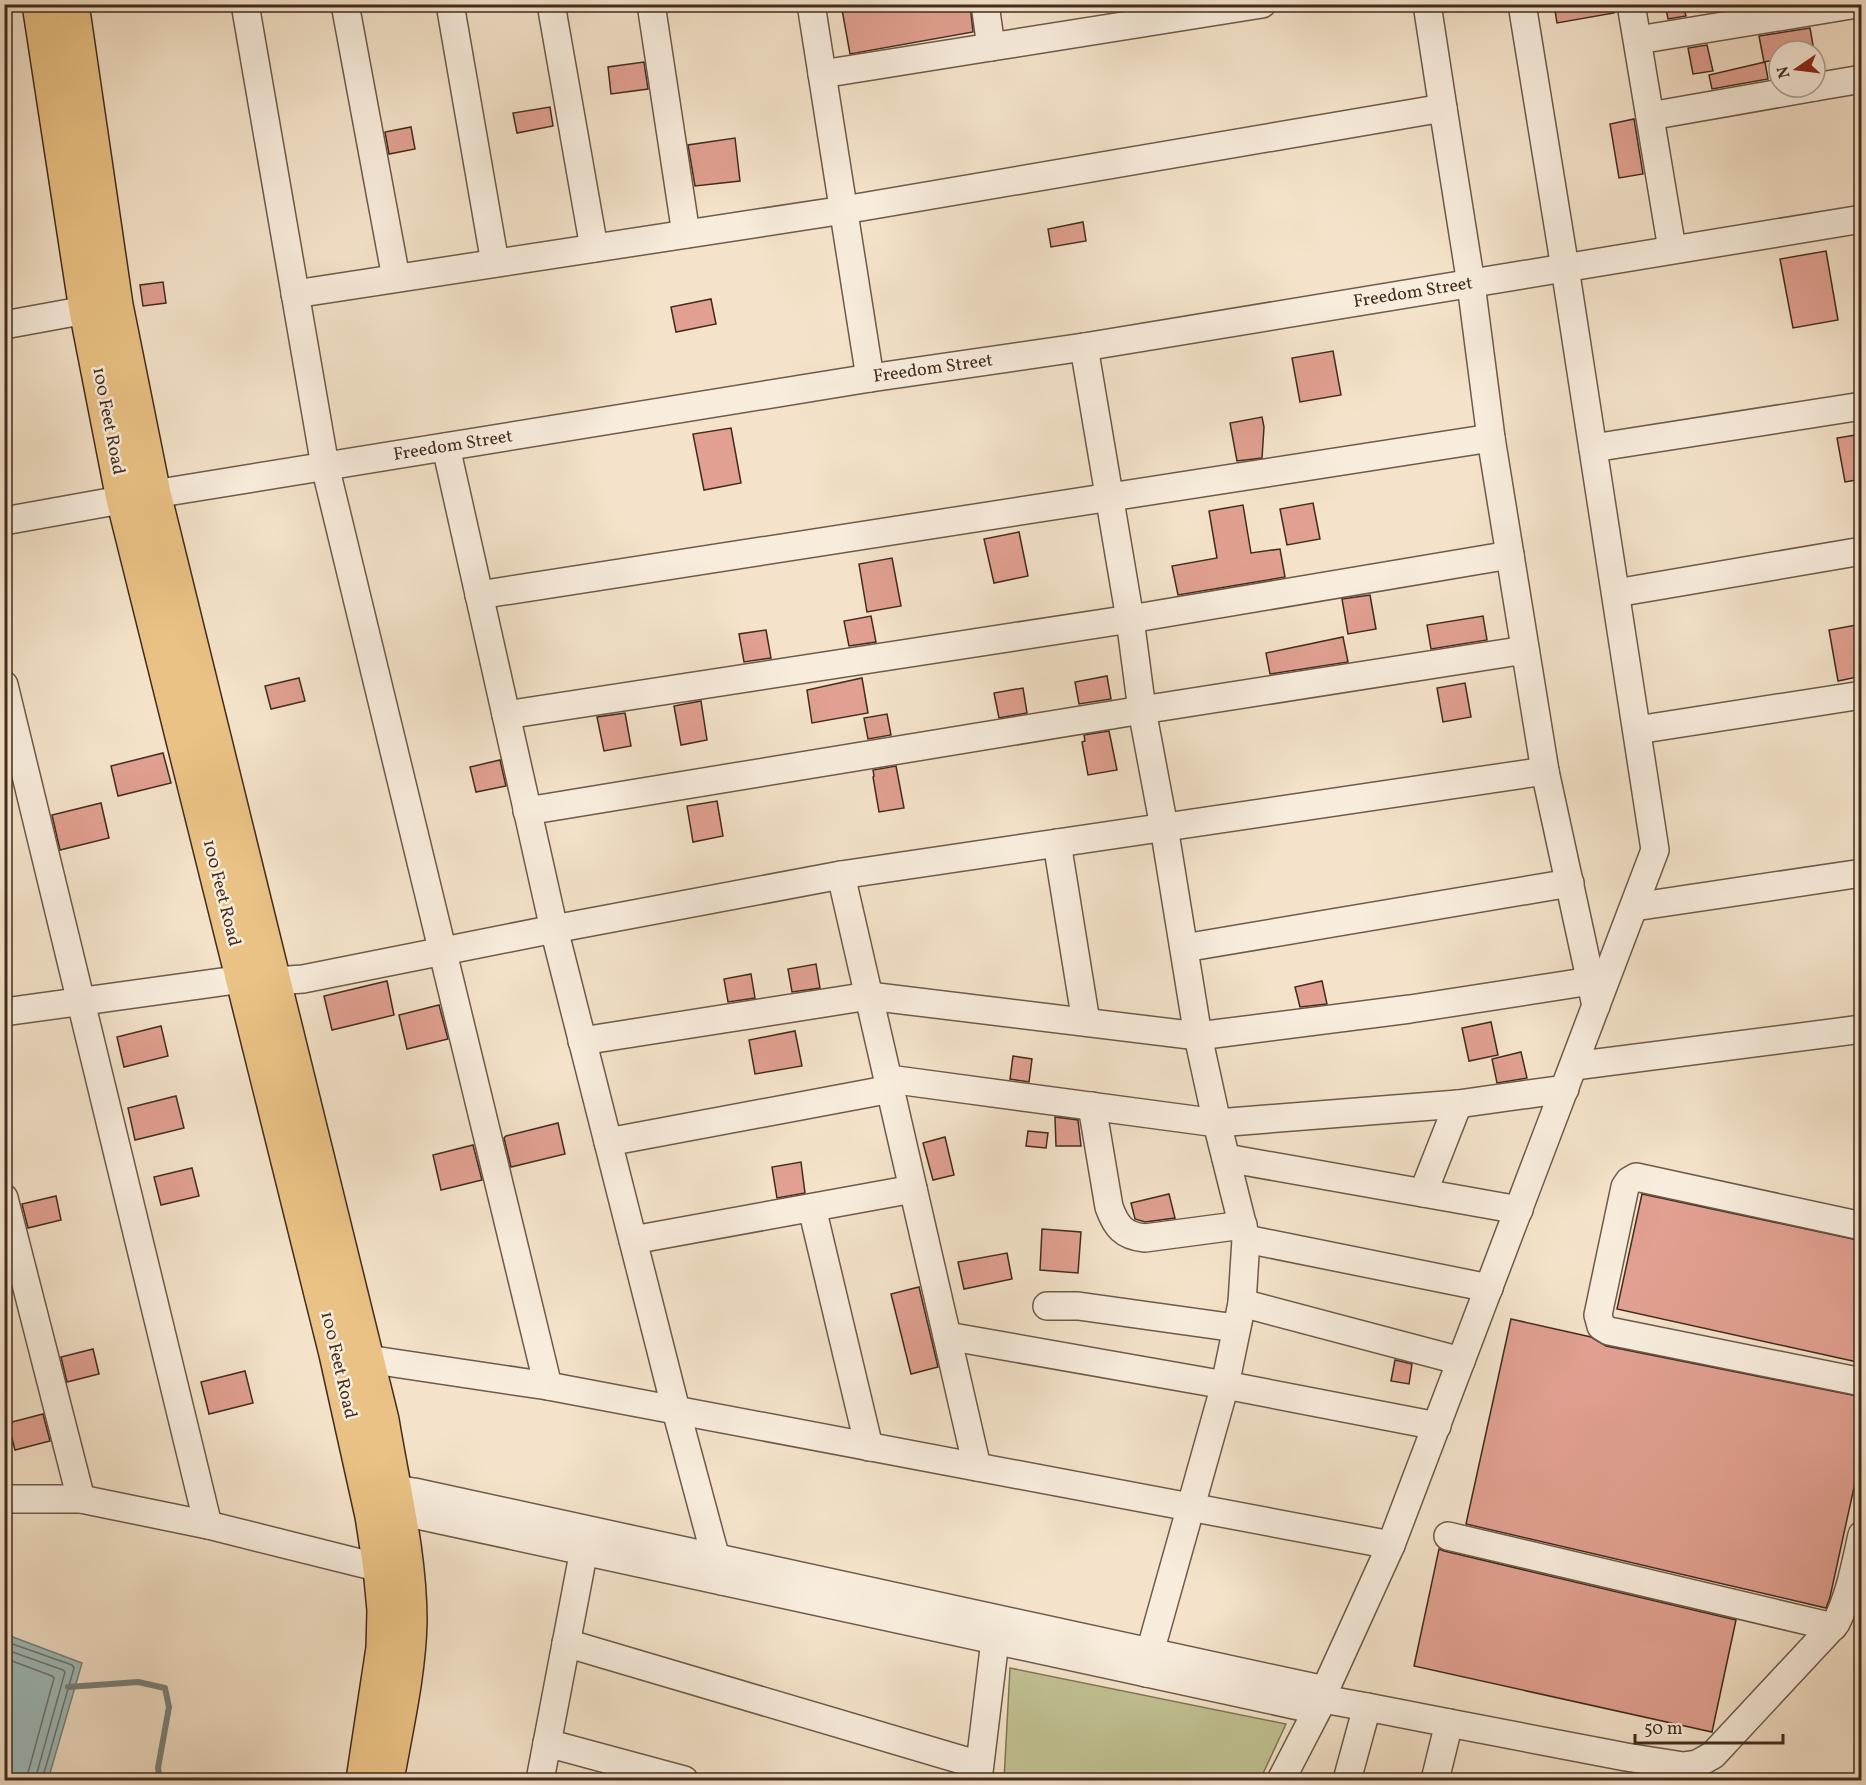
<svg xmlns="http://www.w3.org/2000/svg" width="1866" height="1785" viewBox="0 0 1866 1785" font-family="Vollkorn,serif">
  <rect width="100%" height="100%" fill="#f4e3ca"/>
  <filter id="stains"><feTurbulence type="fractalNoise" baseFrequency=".00333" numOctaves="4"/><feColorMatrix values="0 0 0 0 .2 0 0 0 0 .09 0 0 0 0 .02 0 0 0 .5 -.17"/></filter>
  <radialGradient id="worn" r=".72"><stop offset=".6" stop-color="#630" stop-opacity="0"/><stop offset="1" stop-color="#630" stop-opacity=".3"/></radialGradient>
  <path fill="#c1c293" stroke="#817758" stroke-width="1.5" d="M 1010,1668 L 1286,1724 L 1260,1780 L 1004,1780 Z"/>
  <path fill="#9dbdbd" stroke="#78837d" stroke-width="1.5" d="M 5,1634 L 82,1663 L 48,1780 L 5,1780 Z"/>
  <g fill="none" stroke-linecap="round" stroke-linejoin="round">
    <g stroke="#6f746e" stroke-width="1.5">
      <path d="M 4,1641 L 72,1665 L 74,1668 L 42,1780"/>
      <path d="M 4,1649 L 63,1670 L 65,1672 L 35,1780"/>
      <path d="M 4,1658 L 52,1676 L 54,1678 L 26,1780"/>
    </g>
    <path stroke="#78837d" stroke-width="6" d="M 68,1687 L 138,1682 L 165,1688 L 169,1707 L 158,1768 L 160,1780"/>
  </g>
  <g fill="#e1a091" stroke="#412c1e" stroke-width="1.5">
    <path d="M 841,4 L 970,4 L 973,32 L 850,54 Z"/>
    <path d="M 1554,4 L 1613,4 L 1614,13 L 1557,23 Z"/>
    <path d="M 1665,4 L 1683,4 L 1686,16 L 1668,19 Z"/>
    <path d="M 1810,28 L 1814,51 L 1779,51 L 1779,59 L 1764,62 L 1759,36 Z"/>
    <path d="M 1707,45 L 1713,71 L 1693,74 L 1688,48 Z"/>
    <path d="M 644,62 L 648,89 L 611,94 L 608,67 Z"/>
    <path d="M 1765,62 L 1768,79 L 1712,89 L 1709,75 Z"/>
    <path d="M 550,107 L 553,126 L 517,133 L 513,113 Z"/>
    <path d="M 1634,119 L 1643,174 L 1619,178 L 1610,124 Z"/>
    <path d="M 411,127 L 415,149 L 389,154 L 385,132 Z"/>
    <path d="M 735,138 L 740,181 L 695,186 L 688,145 Z"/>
    <path d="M 1083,222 L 1086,241 L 1051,247 L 1048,229 Z"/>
    <path d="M 1826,251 L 1838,320 L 1793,328 L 1780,259 Z"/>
    <path d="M 163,282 L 166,303 L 143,306 L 140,285 Z"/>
    <path d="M 711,299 L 716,324 L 676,332 L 671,307 Z"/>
    <path d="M 1333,351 L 1341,395 L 1300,402 L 1292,358 Z"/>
    <path d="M 1262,417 L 1264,427 L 1262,458 L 1237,461 L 1230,423 Z"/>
    <path d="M 731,428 L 741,483 L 704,490 L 693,434 Z"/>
    <path d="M 1862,434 L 1862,479 L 1845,482 L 1837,438 Z"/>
    <path d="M 1313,503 L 1320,539 L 1287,545 L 1280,509 Z"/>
    <path d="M 1243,505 L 1251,553 L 1280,549 L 1285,577 L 1178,595 L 1172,566 L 1217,558 L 1209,511 Z"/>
    <path d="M 1019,532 L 1028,576 L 994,583 L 984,539 Z"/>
    <path d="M 892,558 L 901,606 L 867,612 L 859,564 Z"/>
    <path d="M 1370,595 L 1376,629 L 1348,634 L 1342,599 Z"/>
    <path d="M 871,616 L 876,642 L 849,646 L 844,621 Z"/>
    <path d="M 1483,616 L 1487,640 L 1431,649 L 1427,625 Z"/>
    <path d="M 1862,624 L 1862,676 L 1838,681 L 1829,630 Z"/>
    <path d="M 766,630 L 771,658 L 744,662 L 739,634 Z"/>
    <path d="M 1343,637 L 1348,662 L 1270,674 L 1266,653 Z"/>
    <path d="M 1107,676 L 1111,699 L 1079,704 L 1075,682 Z"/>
    <path d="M 299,678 L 305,701 L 271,709 L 265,686 Z"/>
    <path d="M 862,678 L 868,713 L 812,723 L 807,690 Z"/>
    <path d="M 1465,683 L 1471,717 L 1443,722 L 1437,688 Z"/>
    <path d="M 1023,688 L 1027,713 L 999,718 L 994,693 Z"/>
    <path d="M 701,701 L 707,740 L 681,745 L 674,706 Z"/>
    <path d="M 625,713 L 631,746 L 604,751 L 597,717 Z"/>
    <path d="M 887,714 L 891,735 L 868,739 L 864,718 Z"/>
    <path d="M 1109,731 L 1117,770 L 1088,775 L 1082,742 L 1085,741 L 1084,735 Z"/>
    <path d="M 163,753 L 171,783 L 118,796 L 111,766 Z"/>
    <path d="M 500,760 L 506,786 L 476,792 L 470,767 Z"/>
    <path d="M 896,766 L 904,808 L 879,812 L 873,777 L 874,776 L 873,770 Z"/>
    <path d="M 717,801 L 723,836 L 693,842 L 687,806 Z"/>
    <path d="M 101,803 L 109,838 L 60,850 L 52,815 Z"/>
    <path d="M 816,964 L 820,988 L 792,992 L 788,969 Z"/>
    <path d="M 751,974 L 755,998 L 728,1002 L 724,979 Z"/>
    <path d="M 387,981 L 394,1015 L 332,1030 L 324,996 Z"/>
    <path d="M 1322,981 L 1327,1004 L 1300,1007 L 1295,987 Z"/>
    <path d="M 439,1005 L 448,1039 L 407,1049 L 399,1015 Z"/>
    <path d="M 1491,1022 L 1498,1055 L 1469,1061 L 1462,1028 Z"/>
    <path d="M 161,1026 L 168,1056 L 124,1067 L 117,1037 Z"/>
    <path d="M 795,1031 L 802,1066 L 755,1074 L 749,1040 Z"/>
    <path d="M 1521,1052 L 1527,1078 L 1497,1083 L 1492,1059 Z"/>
    <path d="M 1013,1056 L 1032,1059 L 1029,1082 L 1010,1079 Z"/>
    <path d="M 176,1096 L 184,1128 L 135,1140 L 128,1108 Z"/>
    <path d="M 1055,1117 L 1078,1120 L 1081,1146 L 1056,1146 Z"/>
    <path d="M 558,1123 L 565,1154 L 511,1167 L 504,1138 L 506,1136 Z"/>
    <path d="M 1028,1131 L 1048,1133 L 1046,1148 L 1026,1146 Z"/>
    <path d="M 945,1137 L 954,1175 L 933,1180 L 923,1143 Z"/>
    <path d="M 473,1145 L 482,1180 L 441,1190 L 433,1155 Z"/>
    <path d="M 801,1162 L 805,1193 L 777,1198 L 772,1167 Z"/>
    <path d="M 192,1168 L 199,1196 L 161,1205 L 154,1177 Z"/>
    <path d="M 1169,1194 L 1175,1218 L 1145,1222 L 1135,1219 L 1131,1203 Z"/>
    <path d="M 1642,1194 L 1862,1241 L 1862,1363 L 1617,1309 Z"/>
    <path d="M 56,1196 L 61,1220 L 28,1228 L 22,1204 Z"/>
    <path d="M 1042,1229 L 1081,1232 L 1078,1273 L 1040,1270 Z"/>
    <path d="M 1007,1253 L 1012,1279 L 964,1289 L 958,1262 Z"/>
    <path d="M 919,1287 L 938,1367 L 911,1374 L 891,1294 Z"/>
    <path d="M 1511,1319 L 1591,1337 L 1606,1346 L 1862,1397 L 1862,1451 L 1830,1597 L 1826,1608 L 1466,1524 Z"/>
    <path d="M 93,1349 L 99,1374 L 67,1382 L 61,1357 Z"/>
    <path d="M 1395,1360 L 1412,1364 L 1409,1384 L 1391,1381 Z"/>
    <path d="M 245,1371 L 253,1403 L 209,1414 L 201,1382 Z"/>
    <path d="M 43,1414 L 50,1441 L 15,1450 L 8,1423 Z"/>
    <path d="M 1439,1549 L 1444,1551 L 1736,1620 L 1712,1732 L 1414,1666 Z"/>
  </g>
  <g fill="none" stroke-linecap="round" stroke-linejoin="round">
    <defs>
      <g id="minor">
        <path d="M 245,4 L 325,466 L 548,1386"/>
        <path d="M 345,4 L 396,278"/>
        <path d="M 450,4 L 495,263"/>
        <path d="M 551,4 L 594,248"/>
        <path d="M 651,4 L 686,234"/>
        <path d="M 811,4 L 870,378"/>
        <path d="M 985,4 L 991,47 L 1262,4"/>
        <path d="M 1427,4 L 1443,108"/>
        <path d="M 1631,4 L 1672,249"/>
        <path d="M 1638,40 L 1857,4"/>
        <path d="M 822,74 L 991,47"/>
        <path d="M 1815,87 L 1862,79"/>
        <path d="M 1650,116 L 1815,87"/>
        <path d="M 295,294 L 844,210 L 1443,108 L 1471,284 L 1491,438 L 1545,771"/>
        <path d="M 4,325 L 86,310"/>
        <path d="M 1084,347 L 1130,619 L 1142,710 L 1164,827 L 1198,1036 L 1217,1123 L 1246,1239 L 1242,1303 L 1225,1385 L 1150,1652 L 1146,1673"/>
        <path d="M 446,447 L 554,929 L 676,1410 L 722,1581"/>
        <path d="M 1593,448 L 1862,406"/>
        <path d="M 4,521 L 154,494 L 870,378 L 1084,347 L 1862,219"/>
        <path d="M 1616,593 L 1862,551"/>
        <path d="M 479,595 L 1491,438"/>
        <path d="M 4,685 L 208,1525"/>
        <path d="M 506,715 L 1130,619 L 1510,555"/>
        <path d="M 1637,730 L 1862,695"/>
        <path d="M 527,811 L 1142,710 L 1525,650"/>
        <path d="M 1057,843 L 1086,1022"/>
        <path d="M 841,875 L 977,1467"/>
        <path d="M 1634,907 L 1862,873"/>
        <path d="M 1184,948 L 1570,883"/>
        <path d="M 4,1012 L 243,979 L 274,981 L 303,979 L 554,929 L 841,875 L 1545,771 L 1596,1006"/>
        <path d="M 582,1041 L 869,996 L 1198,1036 L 1410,1009 L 1591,981"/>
        <path d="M 1574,1066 L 1862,1029"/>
        <path d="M 889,1079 L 1217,1123 L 1458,1104 L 1565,1089"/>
        <path d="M 1092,1106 L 1109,1207 C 1116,1226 1123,1236 1145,1238 L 1243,1225"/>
        <path d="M 608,1142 L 891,1089"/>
        <path d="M 1226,1158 L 1519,1210"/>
        <path d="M 1423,1193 L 1458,1104"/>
        <path d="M 4,1198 L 81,1499"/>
        <path d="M 812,1208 L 869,1447"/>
        <path d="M 1862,1226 L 1636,1177 L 1629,1181 L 1625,1187 L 1598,1315 L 1601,1326 L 1609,1331 L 1862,1382"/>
        <path d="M 1246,1239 L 1489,1288"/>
        <path d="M 633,1240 L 913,1189"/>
        <path d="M 1242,1303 L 1461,1361"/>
        <path d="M 1047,1306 L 1078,1306 L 1236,1328"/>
        <path d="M 947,1336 L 1225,1385 L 1437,1426"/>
        <path d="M 367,1359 L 548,1386 L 1391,1545"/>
        <path d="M 375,1490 L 394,1489 L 414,1492 L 1325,1690"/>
        <path d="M 4,1499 L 81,1499 L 208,1525 L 380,1568"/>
        <path d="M 380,1511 L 413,1514 L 1317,1710"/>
        <path d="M 1448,1536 L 1833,1627"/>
        <path d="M 566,1643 L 979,1765"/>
        <path d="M 1323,1699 L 1367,1707 L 1347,1780"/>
        <path d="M 1367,1707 L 1449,1723 L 1435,1780"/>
        <path d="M 1449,1723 L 1626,1757 L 1683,1766 L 1697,1764 L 1713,1755 L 1836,1623 C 1850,1595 1855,1566 1862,1535"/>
        <path d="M 547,1743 L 684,1780"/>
        <path d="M 540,1780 L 587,1534"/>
        <path d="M 978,1780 L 997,1624"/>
        <path d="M 1281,1780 L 1323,1699 L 1325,1690 L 1391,1545 L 1655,850 L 1565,268 L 1522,4"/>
      </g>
      <g id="major">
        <path d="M 39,4 L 86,310 L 123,499 L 336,1354 L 372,1516 L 380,1568 L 384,1610 L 383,1648 L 363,1780"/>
        <path d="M 72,4 L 116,305 L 154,494 L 382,1420 C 393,1487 410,1554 410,1621 C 409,1674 396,1728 387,1780"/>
      </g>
    </defs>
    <use href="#minor" stroke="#6e5a49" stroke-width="30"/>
    <use href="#major" stroke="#412c1e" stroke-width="36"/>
    <use href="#minor" stroke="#f8eddd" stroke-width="27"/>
    <use href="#major" stroke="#eac285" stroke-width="33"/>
  </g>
  <g text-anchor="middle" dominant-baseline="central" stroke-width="5" stroke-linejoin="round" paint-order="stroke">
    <g font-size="18" fill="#412c1e" stroke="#f8eddd">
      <text transform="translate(1413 293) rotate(-9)">Freedom Street</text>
      <text transform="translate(933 369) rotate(-8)">Freedom Street</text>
      <text transform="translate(108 421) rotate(79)">100 Feet Road</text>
      <text transform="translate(453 446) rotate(-9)">Freedom Street</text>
      <text transform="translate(221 893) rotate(76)">100 Feet Road</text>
      <text transform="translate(338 1365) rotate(77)">100 Feet Road</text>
    </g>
  </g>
  <rect width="1866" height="1785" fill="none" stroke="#f4e3ca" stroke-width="24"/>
  <rect x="6" y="6" width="1854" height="1773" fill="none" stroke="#412c1e" stroke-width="3"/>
  <rect x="12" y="12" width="1842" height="1761" fill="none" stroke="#412c1e" stroke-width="1.5"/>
  <g transform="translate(1797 69) rotate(256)"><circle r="28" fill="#f8eddd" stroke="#afa091" stroke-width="1.5"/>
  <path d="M0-4.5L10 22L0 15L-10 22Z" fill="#8f2418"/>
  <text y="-9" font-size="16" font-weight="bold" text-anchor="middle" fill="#412c1e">N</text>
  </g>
  <path d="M1635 1734v9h148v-9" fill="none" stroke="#412c1e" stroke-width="3"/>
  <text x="1644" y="1734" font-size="18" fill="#412c1e" stroke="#f8eddd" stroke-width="4.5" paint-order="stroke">50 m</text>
  <rect width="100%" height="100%" filter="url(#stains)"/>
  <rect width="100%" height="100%" fill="url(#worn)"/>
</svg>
